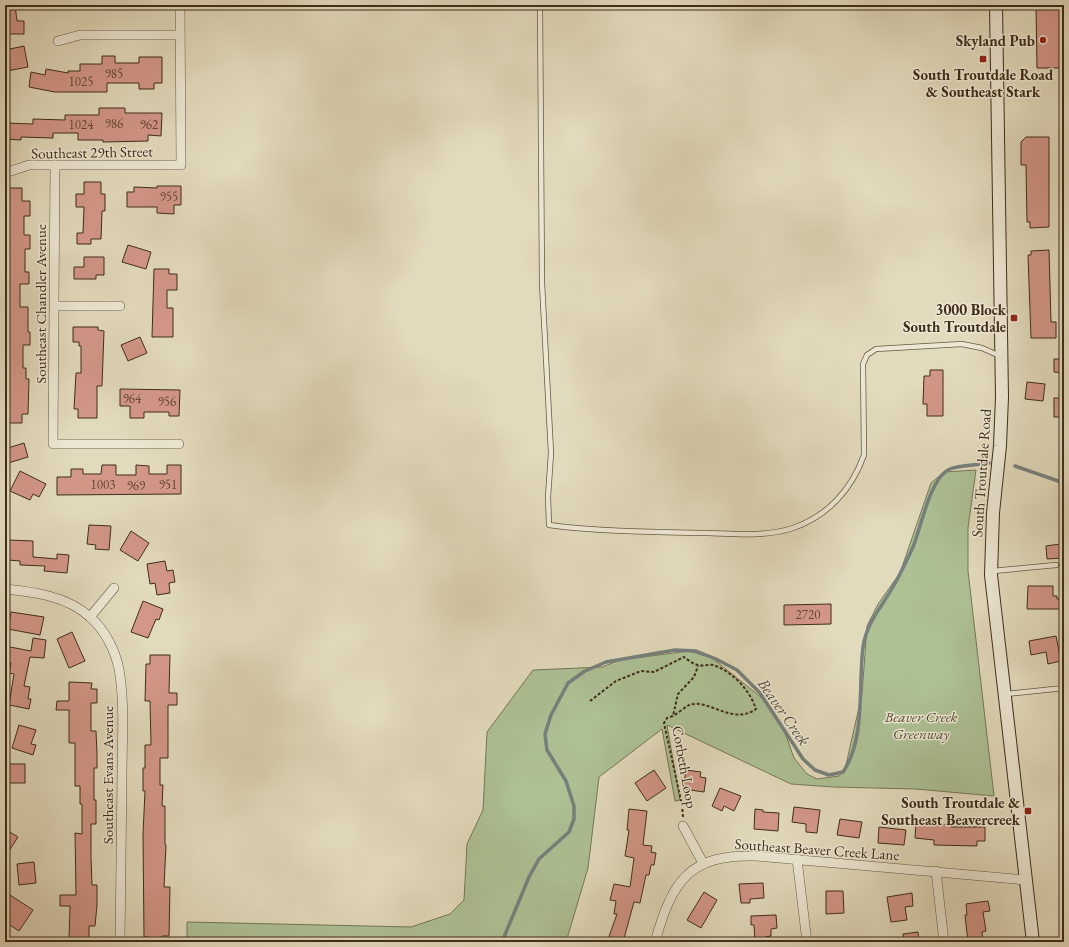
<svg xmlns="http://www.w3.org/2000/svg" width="1069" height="947" viewBox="0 0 1069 947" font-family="'EB Garamond',serif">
  <rect width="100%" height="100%" fill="#e2dabc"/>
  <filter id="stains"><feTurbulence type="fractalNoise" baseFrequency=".005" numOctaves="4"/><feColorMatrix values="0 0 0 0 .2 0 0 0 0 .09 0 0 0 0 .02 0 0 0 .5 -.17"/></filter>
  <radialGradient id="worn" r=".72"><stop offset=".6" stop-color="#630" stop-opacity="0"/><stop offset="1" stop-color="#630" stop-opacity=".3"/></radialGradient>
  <path fill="#adc195" stroke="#767758" d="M 976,470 L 968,528 L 968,571 L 994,796 L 916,789 L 833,787 L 791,784 L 667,725 L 680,800 L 675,801 L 662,729 L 599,777 L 588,868 L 566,942 L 187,942 L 187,922 L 411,927 L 450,914 L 464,900 L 467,844 L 483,810 L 487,732 L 533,670 L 602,667 L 620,660 L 689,651 L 712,658 L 762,698 L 783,727 L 794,758 L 807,774 L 817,779 L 839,776 L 845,769 L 862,694 L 867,626 L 878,604 L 900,573 L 931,483 L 944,472 Z"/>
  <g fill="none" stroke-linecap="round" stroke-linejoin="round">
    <g stroke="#76807c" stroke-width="3.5">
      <path d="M 1015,466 L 1064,483"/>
      <path d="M 502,942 L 529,877 L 539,859 L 569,832 L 574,819 L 574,806 L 566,781 L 547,750 L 545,734 L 551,715 L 568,683 L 585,671 L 606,662 L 675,650 L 696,651 L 716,659 L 737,670 L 760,693 L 803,759 L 815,770 L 829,775 L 843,772 C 866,738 858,686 863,647 C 867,621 882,607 894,585 C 901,573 907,560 913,547 C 921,528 930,477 950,469 C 958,465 978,465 989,463"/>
    </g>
  </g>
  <g fill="#d39788" stroke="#3f2d1b">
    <path d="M 5,5 L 15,5 L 17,21 L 24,21 L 24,34 L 5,34 Z"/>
    <path d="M 1036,5 L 1064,5 L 1064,68 L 1037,68 Z"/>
    <path d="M 24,46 L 28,67 L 7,71 L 5,50 Z"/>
    <path d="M 102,56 L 115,56 L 115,63 L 139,63 L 139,57 L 162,57 L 162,83 L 154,83 L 154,89 L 139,89 L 139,83 L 107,83 L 107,92 L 55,92 L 29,87 L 31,72 L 45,75 L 46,69 L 68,73 L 68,71 L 80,71 L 80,64 L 102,64 Z"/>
    <path d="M 99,108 L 125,108 L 125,113 L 162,113 L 161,136 L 148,135 L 148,141 L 103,142 L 103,140 L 78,140 L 78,133 L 53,133 L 53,138 L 21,137 L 21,140 L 5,139 L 5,123 L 33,124 L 33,119 L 65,120 L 65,115 L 99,115 Z"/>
    <path d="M 1026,137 L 1049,137 L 1049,227 L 1030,228 L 1030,222 L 1027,222 L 1026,165 L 1021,165 L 1021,142 Z"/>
    <path d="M 84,182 L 101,182 L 101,194 L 105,194 L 105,211 L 102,211 L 101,239 L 91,239 L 91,244 L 77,244 L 77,233 L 83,233 L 84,207 L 76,207 L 76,194 L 84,194 Z"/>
    <path d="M 157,186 L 181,186 L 181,205 L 174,205 L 174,214 L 157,213 L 157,207 L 127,207 L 127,192 L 134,192 L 134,187 L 157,188 Z"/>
    <path d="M 9,188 L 22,188 L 22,201 L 30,201 L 30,216 L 24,216 L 24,235 L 30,235 L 30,249 L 25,249 L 25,272 L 29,272 L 29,284 L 20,284 L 20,307 L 28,307 L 28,332 L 30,332 L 30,345 L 23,345 L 23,368 L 26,368 L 26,379 L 29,379 L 28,414 L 22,414 L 22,423 L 5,423 L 5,191 Z"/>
    <path d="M 128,245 L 151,252 L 146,269 L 122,262 Z"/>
    <path d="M 1049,250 L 1051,322 L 1056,322 L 1056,338 L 1031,338 L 1028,255 L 1031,255 L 1031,251 Z"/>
    <path d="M 84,257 L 104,257 L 104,275 L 96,275 L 96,279 L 74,279 L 74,267 L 84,267 Z"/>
    <path d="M 154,269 L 169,269 L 169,274 L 177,274 L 177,290 L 167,290 L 167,308 L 173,308 L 173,337 L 152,337 Z"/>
    <path d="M 73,327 L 98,327 L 98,330 L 104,331 L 102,386 L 97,386 L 97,418 L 78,418 L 78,409 L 74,409 L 76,373 L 81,373 L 81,346 L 79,346 L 79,342 L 73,342 Z"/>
    <path d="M 140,337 L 147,353 L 128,361 L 121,345 Z"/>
    <path d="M 1054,359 L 1064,359 L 1064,373 L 1054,372 Z"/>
    <path d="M 930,370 L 943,370 L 943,416 L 927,416 L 927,404 L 923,404 L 924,376 L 930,376 Z"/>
    <path d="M 1027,382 L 1045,384 L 1043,401 L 1025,399 Z"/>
    <path d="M 120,389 L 180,390 L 179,416 L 169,416 L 169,412 L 144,412 L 144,418 L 130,418 L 130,406 L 120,406 Z"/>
    <rect x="1054" y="398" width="10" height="19"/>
    <path d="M 24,443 L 28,457 L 5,464 L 5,449 Z"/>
    <path d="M 102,465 L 116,465 L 116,475 L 136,475 L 136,465 L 149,466 L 149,474 L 167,474 L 167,465 L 181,465 L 181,494 L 57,495 L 57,477 L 71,477 L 71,469 L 83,469 L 83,474 L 101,474 Z"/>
    <path d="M 20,471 L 46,484 L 39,497 L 33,494 L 30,500 L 10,491 Z"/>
    <path d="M 89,525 L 111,526 L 109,550 L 95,549 L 96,545 L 87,544 Z"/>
    <path d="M 131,531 L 149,543 L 138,561 L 120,550 Z"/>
    <path d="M 9,540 L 33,541 L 33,557 L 57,559 L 57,554 L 69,555 L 67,573 L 44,571 L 45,566 L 20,565 L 20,561 L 8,560 Z"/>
    <path d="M 1060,544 L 1062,558 L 1047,559 L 1046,546 Z"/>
    <path d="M 165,561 L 167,571 L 173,570 L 175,582 L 169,583 L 170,593 L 157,595 L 155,583 L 150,584 L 147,564 Z"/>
    <path d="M 1028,586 L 1053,586 L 1053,596 L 1057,596 L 1057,599 L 1060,599 L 1060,609 L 1027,609 Z"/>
    <path d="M 143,601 L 163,609 L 159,620 L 156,619 L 148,638 L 131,632 Z"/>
    <path d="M 831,604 L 831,624 L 784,625 L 784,605 Z"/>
    <path d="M 11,612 L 44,617 L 40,635 L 8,629 Z"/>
    <path d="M 72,632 L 85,661 L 69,668 L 57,639 Z"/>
    <path d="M 1056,636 L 1061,661 L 1048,664 L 1046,652 L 1031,655 L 1029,641 Z"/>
    <path d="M 33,638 L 46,640 L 44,658 L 30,657 L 24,686 L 30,687 L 28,699 L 31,699 L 29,709 L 9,705 L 14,674 L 9,673 L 11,663 L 5,662 L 5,646 L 31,651 Z"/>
    <path d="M 150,655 L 170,655 L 169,693 L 177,693 L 177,705 L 168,705 L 168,758 L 160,758 L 160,785 L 163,785 L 162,806 L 165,806 L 165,844 L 166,845 L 164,887 L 170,887 L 169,936 L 162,936 L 162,942 L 148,942 L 148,937 L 144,937 L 143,834 L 145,791 L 143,791 L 143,768 L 145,768 L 145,745 L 151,745 L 150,701 L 145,701 L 146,664 L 150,664 Z"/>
    <path d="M 69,682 L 92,683 L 91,689 L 97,689 L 97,703 L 91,703 L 91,731 L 96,731 L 97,754 L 97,768 L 94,768 L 94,800 L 96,800 L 96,824 L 91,824 L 91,858 L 92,885 L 97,885 L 97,905 L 95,926 L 89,926 L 89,940 L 83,939 L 83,942 L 74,942 L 74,938 L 69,938 L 70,906 L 60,906 L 60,895 L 76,895 L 75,833 L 82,834 L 82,804 L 80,804 L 80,786 L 75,786 L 75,743 L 69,743 L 69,710 L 56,710 L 57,701 L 69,701 Z"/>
    <path d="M 19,725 L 36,730 L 31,744 L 36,745 L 33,755 L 12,748 Z"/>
    <rect x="5" y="764" width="20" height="19"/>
    <path d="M 654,770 L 666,788 L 647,801 L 635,783 Z"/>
    <path d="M 686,770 L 701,772 L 700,777 L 706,778 L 704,792 L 683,789 Z"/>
    <path d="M 720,788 L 741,796 L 734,811 L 724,806 L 722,811 L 712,806 Z"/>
    <path d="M 794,807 L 820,810 L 817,833 L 806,832 L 806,824 L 792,822 Z"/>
    <path d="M 629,809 L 647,811 L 643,845 L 652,846 L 651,852 L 656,853 L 654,865 L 651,865 L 649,875 L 646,875 L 640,903 L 634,902 L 623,942 L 607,942 L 617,914 L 614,914 L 616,901 L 610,900 L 614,884 L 630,887 L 634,858 L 625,856 L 629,830 L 627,830 Z"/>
    <path d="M 755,809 L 763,810 L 763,812 L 779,813 L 778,831 L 754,829 Z"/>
    <path d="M 840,819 L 862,822 L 859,838 L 837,835 Z"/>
    <path d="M 916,822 L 951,825 L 951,827 L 985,827 L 985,841 L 977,841 L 977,846 L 934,845 L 934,840 L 915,838 Z"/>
    <path d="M 879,827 L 906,830 L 904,845 L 878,843 Z"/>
    <path d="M 5,829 L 18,837 L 5,857 Z"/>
    <path d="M 34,862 L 36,883 L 19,885 L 17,864 Z"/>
    <path d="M 763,883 L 764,898 L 750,899 L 750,903 L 741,903 L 739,884 Z"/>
    <path d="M 826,891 L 843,891 L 844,913 L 826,914 Z"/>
    <path d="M 704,892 L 717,900 L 701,928 L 687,920 Z"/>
    <path d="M 912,893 L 913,906 L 905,907 L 907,920 L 891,922 L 887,897 Z"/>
    <path d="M 10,895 L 33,910 L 19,931 L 5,922 L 10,915 L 5,912 L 5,904 Z"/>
    <path d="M 988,901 L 990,911 L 983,912 L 986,931 L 982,932 L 983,942 L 968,942 L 965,915 L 967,915 L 966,904 Z"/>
    <path d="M 776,915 L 777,928 L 771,929 L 771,936 L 765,937 L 765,942 L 755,942 L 754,925 L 751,925 L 751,916 Z"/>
    <path d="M 918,932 L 919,942 L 904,942 L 903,934 Z"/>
  </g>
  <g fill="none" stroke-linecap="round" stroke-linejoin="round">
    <defs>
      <g id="service">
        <path d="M 540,5 L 542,283 L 551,453 L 548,497 L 549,525 C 602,532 655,532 709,533 C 736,534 766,537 793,528 C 828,516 852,489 864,455 L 863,364 L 867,355 L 876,349 L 962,344 L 982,348 L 1000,356"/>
        <path d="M 993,571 L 1056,565"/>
        <path d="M 1006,694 L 1064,688"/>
      </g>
      <g id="minor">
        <path d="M 58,41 L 80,35 L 180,35"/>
        <path d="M 55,165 L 53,444 L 179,444"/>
        <path d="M 5,173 L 29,165 L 181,165 L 180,5"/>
        <path d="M 55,306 L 120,306"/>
        <path d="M 5,589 C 34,592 67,596 90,617 C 105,630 115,650 119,669 C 125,704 122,740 122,775 C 121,831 121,886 120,942"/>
        <path d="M 90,617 L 114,588"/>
        <path d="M 683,826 L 703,863"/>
        <path d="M 797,859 L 807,942"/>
        <path d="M 936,871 L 944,942"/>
        <path d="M 655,942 C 672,882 688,854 756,856 L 1026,880"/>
      </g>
      <path id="secondary" d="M 996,5 L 1002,397 L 1000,446 L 993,513 L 991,575 L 1033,942"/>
    </defs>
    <use href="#service" stroke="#685843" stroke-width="6"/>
    <use href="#minor" stroke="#685843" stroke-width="10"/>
    <use href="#secondary" stroke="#3f2d1b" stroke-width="14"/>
    <g stroke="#3f2d1b" stroke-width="2" stroke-dasharray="3 2" stroke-linecap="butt">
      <path d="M 590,701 L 616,681 L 641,671 L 654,672 L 684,657 C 688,660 693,664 698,665 C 703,667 711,663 716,666 C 735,674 750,691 756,709 C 732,726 709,698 689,705 C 684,708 678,713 673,716"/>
      <path d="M 683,817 L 682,805 L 664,723 L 667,718 L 673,716 L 678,694 L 694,677 L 698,666"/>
    </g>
    <use href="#service" stroke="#ece7d3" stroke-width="4.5"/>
    <use href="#minor" stroke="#ece7d3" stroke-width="9"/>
    <use href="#secondary" stroke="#ece7d3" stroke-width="12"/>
  </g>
  <g fill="#8f2418" stroke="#ece7d3" stroke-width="1.5">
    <circle cx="1043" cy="40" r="4"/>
    <rect x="979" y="55" width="8" height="8" rx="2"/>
    <rect x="1010" y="314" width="8" height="8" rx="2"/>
    <rect x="1024" y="807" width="8" height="8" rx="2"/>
  </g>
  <g text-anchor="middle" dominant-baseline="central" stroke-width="3" stroke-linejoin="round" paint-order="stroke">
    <g font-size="13" fill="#644836">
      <text x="114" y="73">985</text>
      <text x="81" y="81">1025</text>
      <text x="114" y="123">986</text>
      <text x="81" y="124">1024</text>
      <text x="149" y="124">962</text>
      <text x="169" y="196">955</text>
      <text x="132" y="398">964</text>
      <text x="167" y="401">956</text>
      <text x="103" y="484">1003</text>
      <text x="168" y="484">951</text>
      <text x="136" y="485">969</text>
      <text x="808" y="614">2720</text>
    </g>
    <g font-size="15" font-weight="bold" fill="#3f2d1b" stroke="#ece7d3" text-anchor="end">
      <text x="1035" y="40">Skyland Pub</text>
      <text x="983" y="74" text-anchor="middle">South Troutdale Road<tspan x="983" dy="17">&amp; Southeast Stark</tspan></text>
      <text x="1006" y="309">3000 Block<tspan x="1006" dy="17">South Troutdale</tspan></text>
      <text x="1020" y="802">South Troutdale &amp;<tspan x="1020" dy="17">Southeast Beavercreek</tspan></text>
    </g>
    <g font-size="15" fill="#3f2d1b" stroke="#ece7d3">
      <text transform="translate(92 152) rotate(-1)">Southeast 29th Street</text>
      <text transform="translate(40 304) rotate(-90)">Southeast Chandler Avenue</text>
      <text transform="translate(981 473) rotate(-86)">South Troutdale Road</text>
      <text transform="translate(685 767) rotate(80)">Corbeth Loop</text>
      <text transform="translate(107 775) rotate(-90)">Southeast Evans Avenue</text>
      <text transform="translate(817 849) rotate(4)">Southeast Beaver Creek Lane</text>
    </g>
    <g font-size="15" font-style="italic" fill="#554b33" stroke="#ece7d3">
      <text x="921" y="716">Beaver Creek<tspan x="921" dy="17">Greenway</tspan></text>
    </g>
    <g font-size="16" font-style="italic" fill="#51493b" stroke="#ece7d3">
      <text transform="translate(784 712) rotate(55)">Beaver Creek</text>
    </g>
  </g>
  <rect width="1069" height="947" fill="none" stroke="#e2dabc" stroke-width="20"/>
  <rect x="6" y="6" width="1057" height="935" fill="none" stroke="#3f2d1b" stroke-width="2"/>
  <rect x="10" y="10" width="1049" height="927" fill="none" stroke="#3f2d1b"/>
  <rect width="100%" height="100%" filter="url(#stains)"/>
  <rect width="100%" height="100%" fill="url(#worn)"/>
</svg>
